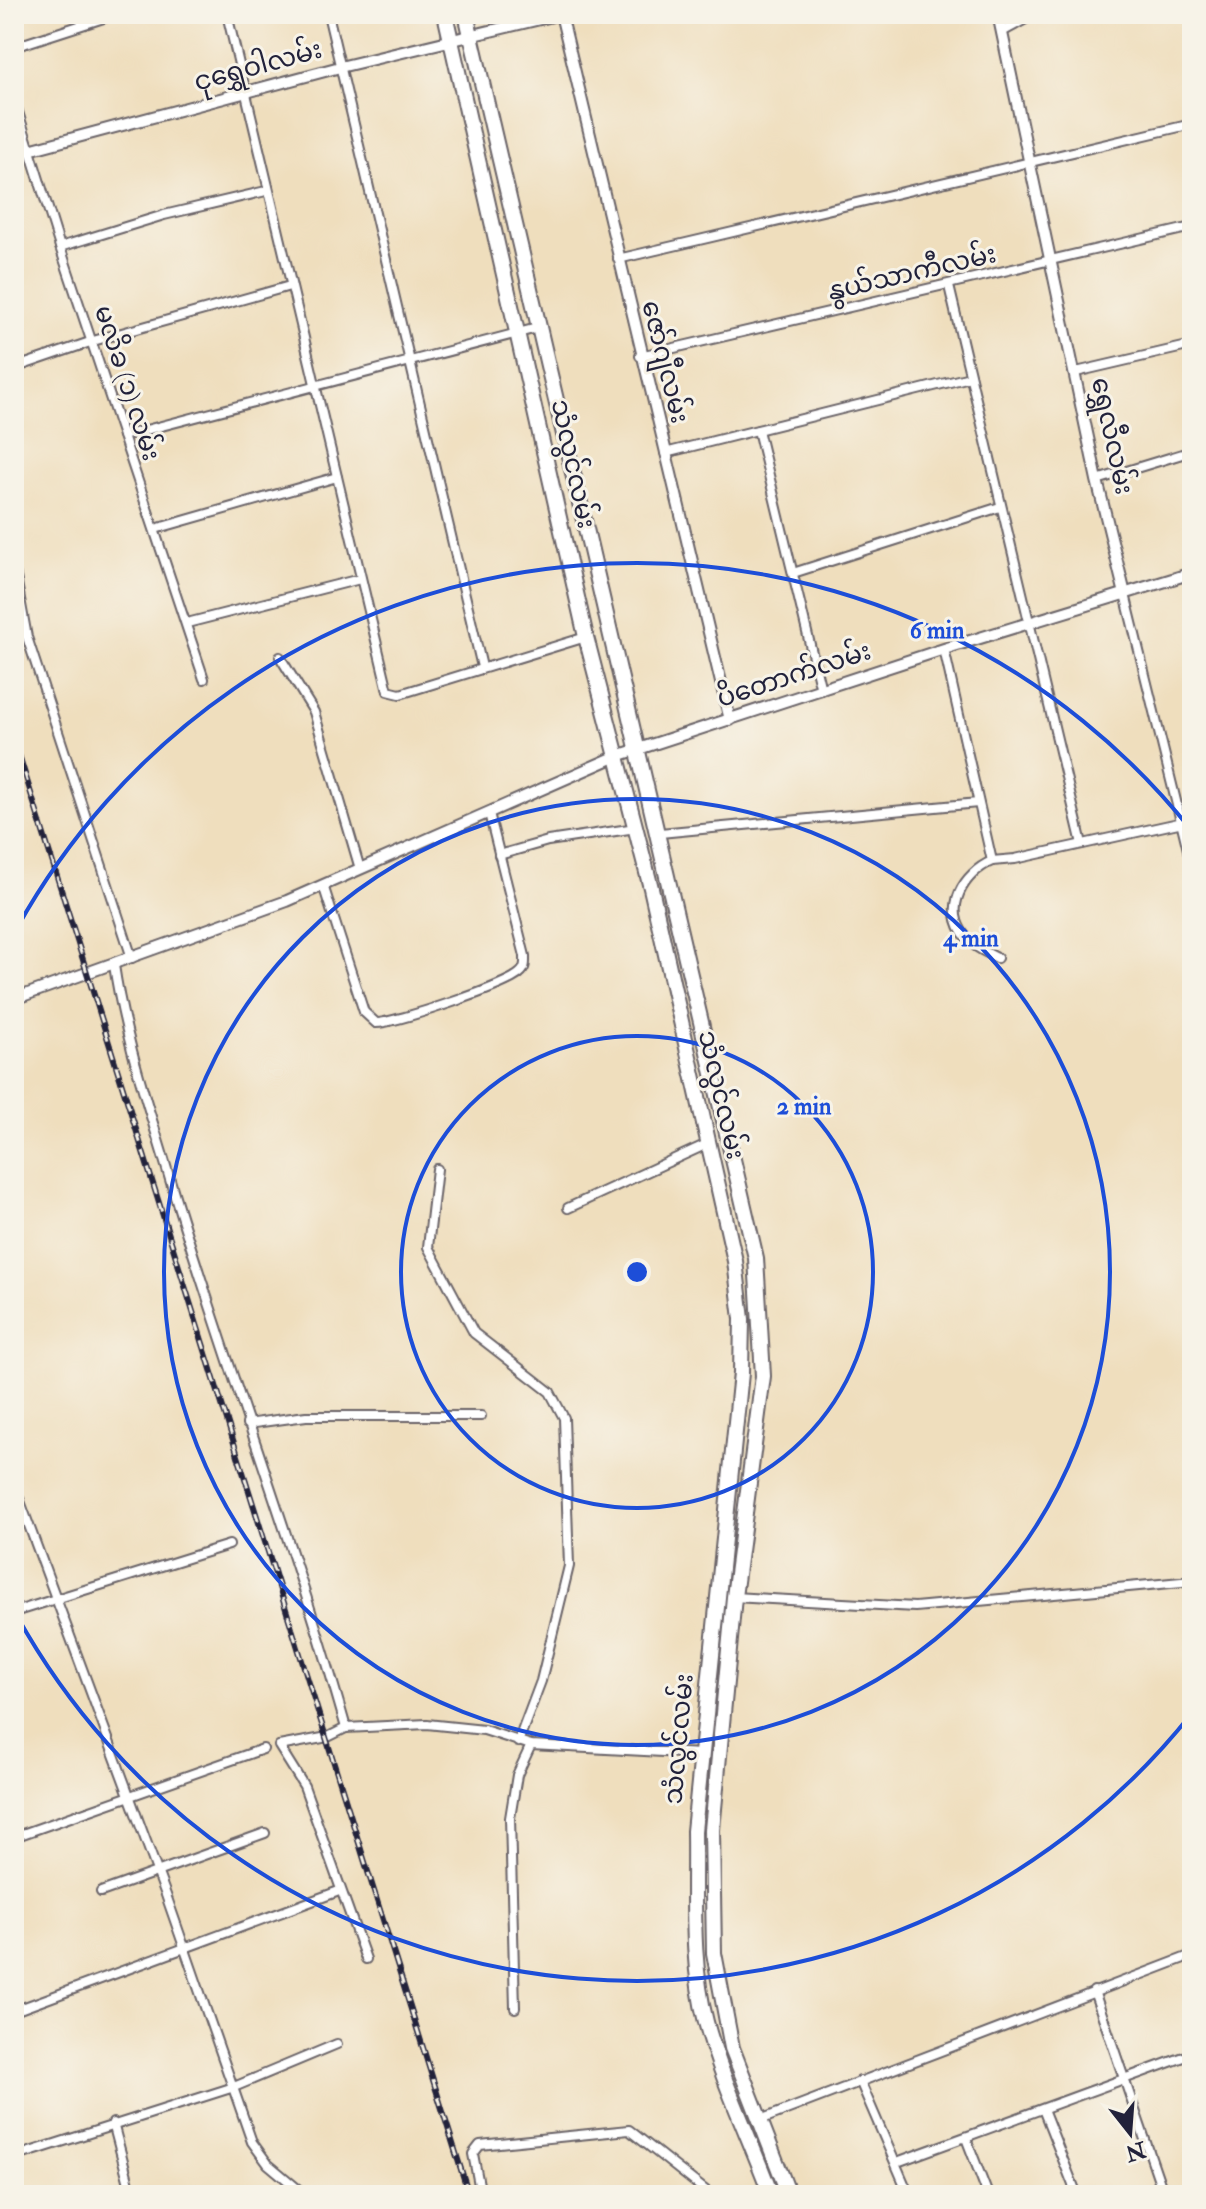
<svg xmlns="http://www.w3.org/2000/svg" width="1206" height="2209" viewBox="0 0 1206 2209" font-family="'IM FELL Double Pica','Noto Sans Myanmar',serif">
  <rect width="100%" height="100%" fill="#f7f3e8"/>
  <filter id="ink" filterUnits="userSpaceOnUse"><feTurbulence type="fractalNoise" baseFrequency=".0125" numOctaves="2"/><feDisplacementMap in="SourceGraphic" scale="16" xChannelSelector="R" yChannelSelector="G"/><feConvolveMatrix kernelMatrix="1 2 1 2 8 2 1 2 1" color-interpolation-filters="sRGB"/></filter>
  <filter id="wash" filterUnits="userSpaceOnUse"><feTurbulence type="fractalNoise" baseFrequency=".006" numOctaves="4" result="noise"/><feDisplacementMap in="SourceGraphic" scale="32" xChannelSelector="R" yChannelSelector="G"/><feGaussianBlur stdDeviation="1.8" result="paint"/><feColorMatrix in="noise" values="0 0 0 0 0 0 0 0 0 0 0 0 0 0 0 0 0 1.4 0 .05"/><feComposite in="paint" operator="in"/></filter>
  <g filter="url(#wash)">
    <rect width="100%" height="100%" fill="#efdebd"/>
  </g>
  <g filter="url(#ink)">
    <g fill="none" stroke-linecap="round" stroke-linejoin="round">
      <defs>
        <g id="minor">
          <path d="M 227,14 L 388,691 L 400,694 L 586,637"/>
          <path d="M 328,14 L 482,667"/>
          <path d="M 1002,32 L 1035,14"/>
          <path d="M 14,47 L 116,14"/>
          <path d="M 14,99 L 60,247 L 204,679"/>
          <path d="M 60,247 L 164,215 L 266,191"/>
          <path d="M 618,259 L 1192,124"/>
          <path d="M 949,286 L 1082,844"/>
          <path d="M 640,356 L 1192,227"/>
          <path d="M 14,368 L 93,341 L 290,286"/>
          <path d="M 1076,372 L 1192,345"/>
          <path d="M 758,430 L 821,690"/>
          <path d="M 123,436 L 541,327"/>
          <path d="M 665,453 L 970,377"/>
          <path d="M 1097,480 L 1192,451"/>
          <path d="M 155,529 L 337,477"/>
          <path d="M 14,566 L 27,637 L 132,958"/>
          <path d="M 793,573 L 1000,507"/>
          <path d="M 1125,594 L 1192,866"/>
          <path d="M 187,623 L 360,579"/>
          <path d="M 944,649 L 992,861 L 1015,859 L 1192,820"/>
          <path d="M 280,657 L 314,712 L 360,869"/>
          <path d="M 660,833 L 978,803"/>
          <path d="M 499,855 L 548,841 L 636,828"/>
          <path d="M 992,861 C 964,873 942,908 966,937 C 973,947 986,952 997,958"/>
          <path d="M 323,885 L 364,1012 L 376,1023 C 395,1023 507,986 520,973 C 526,968 525,962 525,956 L 489,813"/>
          <path d="M 114,965 C 125,1040 150,1111 171,1183 C 226,1366 294,1544 346,1728"/>
          <path d="M 437,1169 L 428,1247 L 474,1333 L 550,1392 L 564,1418 L 569,1566 L 541,1681 L 518,1742"/>
          <path d="M 568,1208 L 707,1144"/>
          <path d="M 247,1424 L 306,1416 L 481,1416"/>
          <path d="M 14,1485 L 166,1895 L 252,2142 L 268,2164 L 305,2195"/>
          <path d="M 733,1597 L 915,1607 L 1192,1581"/>
          <path d="M 14,1612 L 229,1545"/>
          <path d="M 14,1837 L 263,1749"/>
          <path d="M 101,1892 L 265,1833"/>
          <path d="M 366,1959 L 304,1786 L 279,1746 L 328,1737 L 346,1728 L 427,1724 L 484,1730 L 531,1745 L 701,1754"/>
          <path d="M 1094,1991 L 1164,2195"/>
          <path d="M 515,2008 L 510,1818 L 517,1775 L 531,1745"/>
          <path d="M 14,2011 L 339,1891"/>
          <path d="M 860,2081 L 909,2195"/>
          <path d="M 1043,2109 L 1077,2195"/>
          <path d="M 760,2120 L 1192,1955"/>
          <path d="M 113,2123 L 132,2195"/>
          <path d="M 966,2138 L 988,2195"/>
          <path d="M 14,2157 L 234,2087 L 337,2044"/>
          <path d="M 897,2162 L 1192,2054"/>
          <path d="M 481,2195 L 473,2154 L 480,2145 L 629,2130 L 711,2195"/>
        </g>
        <g id="tertiary">
          <path d="M 561,14 L 730,720"/>
          <path d="M 998,14 L 1097,480 L 1125,594"/>
          <path d="M 14,154 L 340,67 L 561,14"/>
          <path d="M 14,999 L 287,901 L 617,756 L 944,649 L 1192,573"/>
        </g>
        <g id="primary">
          <path d="M 445,14 L 586,637 L 651,888 L 735,1261 L 742,1319 L 741,1373 L 694,1831 C 695,1893 690,1962 706,2022 C 722,2081 750,2138 771,2195"/>
          <path d="M 466,14 L 756,1258 L 763,1376 L 734,1597 L 712,1830 L 714,1953 L 732,2048 L 789,2195"/>
        </g>
      </defs>
      <use href="#minor" stroke="#6a6468" stroke-width="12"/>
      <use href="#tertiary" stroke="#6a6468" stroke-width="14"/>
      <use href="#primary" stroke="#6a6468" stroke-width="18"/>
      <use href="#minor" stroke="#fff" stroke-width="8"/>
      <use href="#tertiary" stroke="#fff" stroke-width="10"/>
      <use href="#primary" stroke="#fff" stroke-width="14"/>
      <defs>
        <path id="rail" d="M 14,739 L 469,2195"/>
      </defs>
      <use href="#rail" stroke="#22223b" stroke-width="6"/>
      <use href="#rail" stroke="#f7f3e8" stroke-width="3" stroke-dasharray="9" stroke-linecap="butt"/>
    </g>
  </g>
  <g fill="none" stroke="#1d4ed8" stroke-width="4">
    <circle cx="637" cy="1272" r="236"/>
    <circle cx="637" cy="1272" r="473"/>
    <path d="M1192 1713A709 709 0 0 1 17 1616M17 928A709 709 0 0 1 1192 831"/>
  </g>
  <g text-anchor="middle" dominant-baseline="central" stroke-width="6" stroke-linejoin="round" paint-order="stroke">
    <g font-size="26" fill="#22223b" stroke="#f7f3e8">
      <text transform="translate(258 66) rotate(-15)">ငုရွှေဝါလမ်း</text>
      <text transform="translate(912 273) rotate(-13)">နွယ်သာကီလမ်း</text>
      <text transform="translate(665 362) rotate(76)">ဇော်ဂျီလမ်း</text>
      <text transform="translate(127 383) rotate(72)">မလိခ (၁) လမ်း</text>
      <text transform="translate(1112 436) rotate(78)">ရွှေလီလမ်း</text>
      <text transform="translate(573 464) rotate(78)">သံလွင်လမ်း</text>
      <text transform="translate(794 675) rotate(-18)">ပိတောက်လမ်း</text>
      <text transform="translate(721 1095) rotate(77)">သံလွင်လမ်း</text>
      <text transform="translate(679 1739) rotate(-85)">သံလွင်လမ်း</text>
    </g>
  </g>
  <circle cx="637" cy="1272" r="12" fill="#1d4ed8" stroke="#f7f3e8" stroke-width="4"/>
  <g font-size="24" text-anchor="middle" font-weight="bold" fill="#1d4ed8" stroke="#f7f3e8" stroke-width="6" stroke-linejoin="round" paint-order="stroke">
    <text x="937" y="638">6 min</text>
    <text x="971" y="946">4 min</text>
    <text x="804" y="1114">2 min</text>
  </g>
  <rect width="1206" height="2209" fill="none" stroke="#f7f3e8" stroke-width="48"/>
  <g transform="translate(1130 2133) rotate(163)" stroke="#f7f3e8" stroke-width="6" paint-order="stroke">
  <path d="M0-6L14 30L0 20L-14 30Z" fill="#22223b"/>
  <text y="-12" font-size="22" font-weight="bold" text-anchor="middle" fill="#22223b">N</text>
  </g>
</svg>
